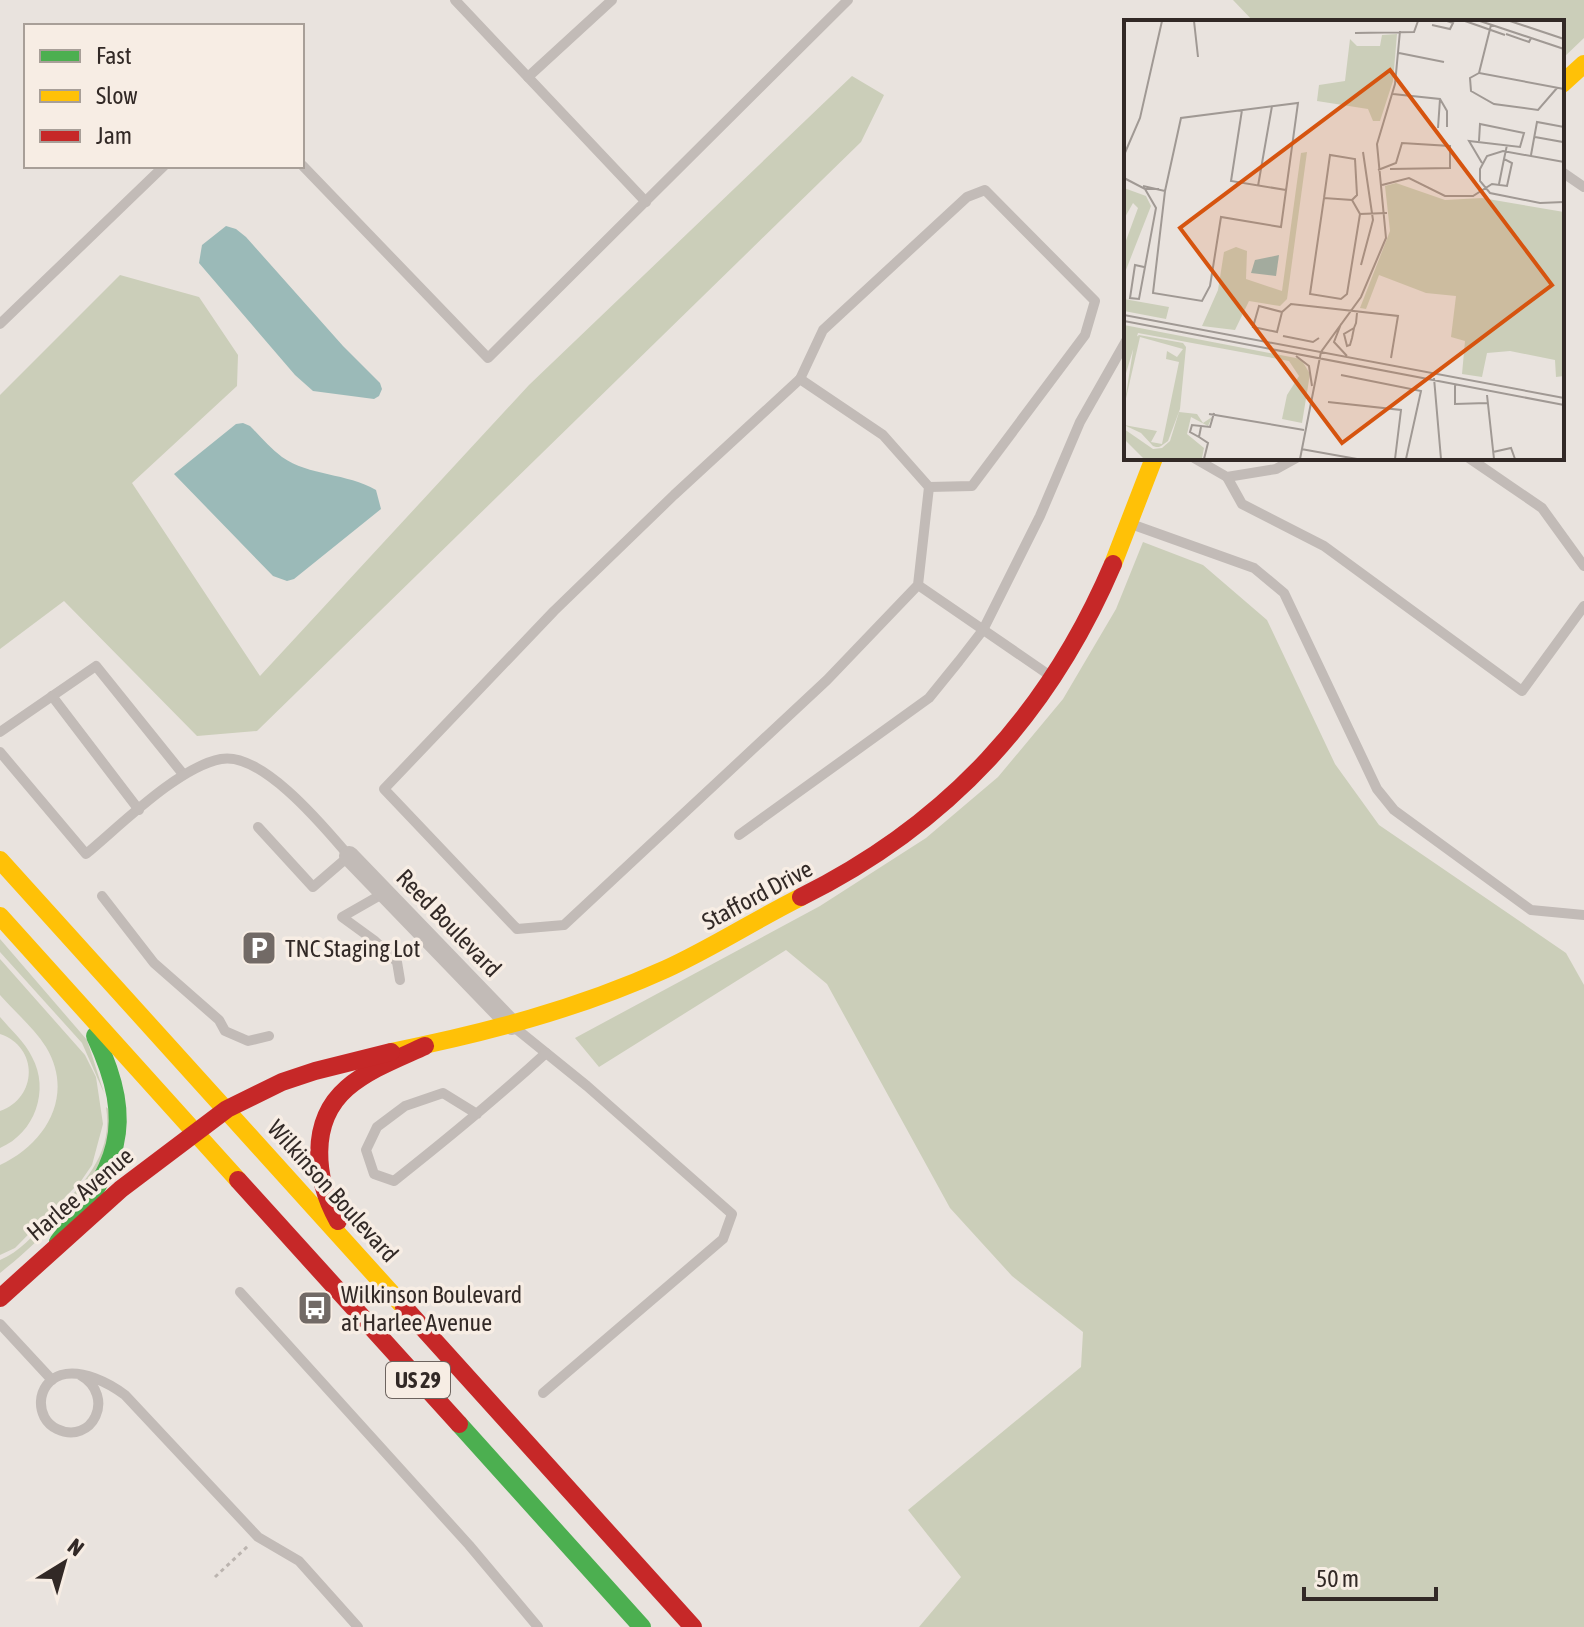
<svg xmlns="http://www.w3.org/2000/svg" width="1584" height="1627" viewBox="0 0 1584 1627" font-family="'Asap Condensed',sans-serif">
  <rect width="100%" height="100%" fill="#e9e3de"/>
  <g fill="#cbceb9">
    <path d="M 1233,0 L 1584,0 L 1584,38 L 1562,59 L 1562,22 L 1254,22 Z"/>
    <path d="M 852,76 L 884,95 L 861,142 L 257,731 L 197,736 L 64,601 L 0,649 L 0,395 L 120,275 L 199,297 L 238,355 L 237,386 L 132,483 L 260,676 L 529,385 Z"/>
    <path d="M 1143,542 L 1203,565 L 1267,620 L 1335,764 L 1379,825 L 1566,953 L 1584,985 L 1584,1627 L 919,1627 L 961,1577 L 908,1510 L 1081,1367 L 1083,1332 L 1012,1276 L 950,1208 L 827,984 L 786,950 L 599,1067 L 575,1038 L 820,906 L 926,838 L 998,777 L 1063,699 L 1116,609 Z"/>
    <path d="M 0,939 L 87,1040 L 104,1093 L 82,1043 L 0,952 Z"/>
    <path d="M 0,959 L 85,1055 L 96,1077 L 103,1124 L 92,1165 L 81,1181 L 15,1248 L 0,1255 L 0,1165 C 46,1144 75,1095 46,1047 C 34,1028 15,1012 0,995 Z"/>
    <path d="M 0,1017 C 11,1030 25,1042 32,1057 C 50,1090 35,1133 0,1148 L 0,1111 C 38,1098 39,1047 0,1034 Z"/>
    <path d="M 106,1107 L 112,1112 C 111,1129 108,1146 101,1162 C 86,1197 31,1249 0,1273 L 0,1260 C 20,1252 33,1235 48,1220 C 80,1187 114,1157 106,1107 Z"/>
  </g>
  <g fill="#9bbab8">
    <path d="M 226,226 L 236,229 L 246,237 L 343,346 L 380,383 L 382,389 L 379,396 L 374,399 L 313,391 L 295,375 L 199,263 L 202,245 Z"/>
    <path d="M 243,423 L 250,426 C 260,436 270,448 282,457 C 309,476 347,473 376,490 L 381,509 L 294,579 L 287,581 L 273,576 L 174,474 L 236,424 Z"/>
  </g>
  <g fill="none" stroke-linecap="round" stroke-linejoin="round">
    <path stroke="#bbb4af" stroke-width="3" stroke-dasharray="4 4" stroke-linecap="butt" d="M 215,1577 L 249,1545"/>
    <g stroke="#c2bbb7" stroke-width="10">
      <path d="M 455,0 L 646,202"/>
      <path d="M 528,77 L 612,0"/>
      <path d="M 302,165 L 488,358 L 848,0"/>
      <path d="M 1562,172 L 1584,187"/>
      <path d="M 0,324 L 164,166"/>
      <path d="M 800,379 L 823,330 L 967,197 L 985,190 L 1095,301 L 1085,335 L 972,486 L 929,487"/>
      <path d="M 1194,458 L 1227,477 L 1276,469 L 1296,458"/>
      <path d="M 1469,458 L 1542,508 L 1584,566"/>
      <path d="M 1227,477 L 1242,504 L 1324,546 L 1522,691 L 1584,606"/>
      <path d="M 1131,524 L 1254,568 L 1284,593 L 1377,789 L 1394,810 L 1531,910 L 1584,915"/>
      <path d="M 918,585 L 929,487 L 883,435 L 800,379 L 674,495 L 554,611 L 384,789 L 517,929 L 564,925 L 827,680 L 918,585 L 1052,677"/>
      <path d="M 52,696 L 139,810"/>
      <path d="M 0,732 L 96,666 L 183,774"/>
      <path d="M 0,752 L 86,854 C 120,826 178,767 221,759 C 262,751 325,828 349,856 L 313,887 L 258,827"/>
      <path d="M 739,835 L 929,698 L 959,661 L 983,630 L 1040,516 L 1080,422 L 1126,341"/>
      <path d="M 384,893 L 342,917 L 375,941 L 397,962 L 400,980"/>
      <path d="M 102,896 L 154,963 L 219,1020 L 225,1031 L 248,1041 L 269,1036"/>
      <path d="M 514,1027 L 587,1086 L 732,1214 L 723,1239 L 543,1393"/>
      <path d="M 477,1114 L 443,1093 L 405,1106 L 377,1127 L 366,1150 L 374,1174 L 394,1181 C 446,1140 497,1098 546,1053"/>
      <path d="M 240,1292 L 469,1545 L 538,1627"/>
      <path d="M 0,1324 L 52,1380"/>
      <path d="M 80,1375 C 117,1396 92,1446 57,1429 C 34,1418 36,1383 61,1375 C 82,1369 109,1383 125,1395 L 258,1537 L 299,1561 L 358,1627"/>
    </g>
    <path stroke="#c2bbb7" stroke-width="20" d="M 349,856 L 512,1025"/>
    <g stroke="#4caf50" stroke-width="18">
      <path d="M 58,1242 C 117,1166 138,1128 95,1036"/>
      <path d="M 459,1424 L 642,1627"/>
    </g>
    <g stroke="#ffc107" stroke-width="18">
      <path d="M 1562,84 L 1584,64"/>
      <path d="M 1113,564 L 1154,458"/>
      <path d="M 0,860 L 404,1307"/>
      <path d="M 0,916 L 238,1180"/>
      <path d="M 391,1052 C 485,1033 578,1009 666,969 C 712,948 755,920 801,897"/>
    </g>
    <g stroke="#c62828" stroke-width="18">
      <path d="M 801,897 C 948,824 1049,714 1113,564"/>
      <path d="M 238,1180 L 459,1424"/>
      <path d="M 338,1221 C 315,1180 308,1122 347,1088 C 369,1069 399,1058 425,1046"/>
      <path d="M 0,1298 L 121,1189 L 227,1109 L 282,1082 L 315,1071 L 391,1052"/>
      <path d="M 404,1307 L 693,1627"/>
    </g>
  </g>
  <defs>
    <symbol id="parking-square" viewBox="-11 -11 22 22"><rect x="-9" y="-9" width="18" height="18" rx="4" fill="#726a66" stroke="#f7ede4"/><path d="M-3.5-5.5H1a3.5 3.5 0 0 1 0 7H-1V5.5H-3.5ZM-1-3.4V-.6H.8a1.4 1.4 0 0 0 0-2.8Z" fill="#fff"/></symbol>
    <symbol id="bus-square" viewBox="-11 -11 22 22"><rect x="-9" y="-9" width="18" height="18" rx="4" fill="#726a66" stroke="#f7ede4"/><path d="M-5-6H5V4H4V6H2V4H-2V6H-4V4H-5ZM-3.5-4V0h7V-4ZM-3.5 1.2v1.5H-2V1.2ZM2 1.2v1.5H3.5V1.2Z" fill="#fff"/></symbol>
  </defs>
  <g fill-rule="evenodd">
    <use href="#parking-square" x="239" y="928" width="40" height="40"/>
    <use href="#bus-square" x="295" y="1288" width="40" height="40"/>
  </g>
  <g text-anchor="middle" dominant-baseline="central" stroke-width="7" stroke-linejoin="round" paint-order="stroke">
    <rect fill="#f7ede4" stroke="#6d645f" stroke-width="2" x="386" y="1362" width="64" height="36" rx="6"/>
    <g font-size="22" font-weight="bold" fill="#322926">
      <text x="418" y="1380">US 29</text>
    </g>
    <g font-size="24" fill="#322926" stroke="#f7ede4">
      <text transform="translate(757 895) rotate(-28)">Stafford Drive</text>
      <text transform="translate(449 923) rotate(46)">Reed Boulevard</text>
      <text transform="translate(333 1191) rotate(48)">Wilkinson Boulevard</text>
      <text transform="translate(80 1194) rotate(-40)">Harlee Avenue</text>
    </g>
    <g font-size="24" fill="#322926" stroke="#f7ede4" text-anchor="start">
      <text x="285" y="948">TNC Staging Lot</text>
      <text x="341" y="1294">Wilkinson Boulevard<tspan x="341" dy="28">at Harlee Avenue</tspan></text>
    </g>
  </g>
  <g transform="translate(1124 20)">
    <rect width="440" height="440" fill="#e9e3de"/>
    <path d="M 273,14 L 269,61 L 256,101 L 249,101 L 244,89 L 193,81 L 195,65 L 221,61 L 226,19 L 233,26 L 256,26 L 258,15 ZM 183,132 L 163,279 L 156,286 L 125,281 L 111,310 L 78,306 L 94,270 L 100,232 L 112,227 L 123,231 L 122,259 L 158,271 L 177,133 ZM 272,163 L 321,180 L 358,178 L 440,192 L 440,356 L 432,357 L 431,340 L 386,331 L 363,333 L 358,357 L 338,354 L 341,321 L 327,317 L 332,276 L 302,273 L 255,255 L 242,289 L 236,288 L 266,211 L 261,166 ZM 0,168 L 22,176 L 27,186 L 0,255 L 0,226 L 14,188 L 9,183 L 0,199 ZM 0,279 L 45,287 L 42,299 L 0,291 ZM 0,305 L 177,339 L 186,354 L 178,403 L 158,399 L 163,375 L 175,356 L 165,341 L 14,313 L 0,360 ZM 15,315 L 59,323 L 62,327 L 56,389 L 44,421 L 37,426 L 35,427 L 32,427 L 29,426 L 17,413 L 0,405 L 33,411 L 27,422 L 38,424 L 55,342 L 42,339 L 43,331 L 53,337 L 59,329 L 16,317 L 0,387 L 11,318 ZM 55,392 L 73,394 L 79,403 L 88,397 L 84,406 L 67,397 L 63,414 L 80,428 L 78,438 L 20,439 L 0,419 L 0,409 L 29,429 L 38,428 L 46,421 Z" fill="#cbceb9"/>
    <path d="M 155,235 L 152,256 L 127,253 L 131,240 Z" fill="#9bbab8"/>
    <path fill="none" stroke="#a09994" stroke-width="2" d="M 70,1 L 74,37M 341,1 L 381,15M 356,1 L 440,29M 386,1 L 440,19M 308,5 L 326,9 L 329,3 L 323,1M 367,5 L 355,53 L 440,69M 231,13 L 290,12 L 294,1M 382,14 L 405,22 L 407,18M 275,33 L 320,42M 355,53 L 346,58 L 347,71 L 370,84 L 414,90 L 433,68M 269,74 L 316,79 L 323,91 L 323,107M 118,90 L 107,161 L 162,170M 314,108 L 316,79M 411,117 L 439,122 L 440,117M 355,121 L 356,104 L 400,113 L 396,127 L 345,121 L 358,143M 0,135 L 16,98 L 38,1M 407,135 L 413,102 L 440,107M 440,142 L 379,131 L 363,136 L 356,149 L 356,161 L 366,173 L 416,183 L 440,182M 254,150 L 272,143 L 278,123 L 326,126 L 326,148 L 266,149M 0,158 L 21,169 L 35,169M 375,164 L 380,139M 258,165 L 285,158 L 321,176 L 349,176 L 368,164 L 383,166 L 388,143 L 380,139 L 383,125M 19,166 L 41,171 L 29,273 L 78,281 L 86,266 L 97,197 L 157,207 L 174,83 L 57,98 L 41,171M 134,166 L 148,86M 200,178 L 206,135 L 231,139 L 233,175 L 228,180M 236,194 L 228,180 L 200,178 L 186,274 L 217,279 L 223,274 L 236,194 L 263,193M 237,245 L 249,200 L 239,132M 20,247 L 11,245 L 6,278 L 15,279 L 32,188 L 21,169M 158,292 L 135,286 L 129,307 L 153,312 L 158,292 L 167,284 L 274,296 L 267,338M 0,295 L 440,378M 0,301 L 440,385M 217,304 L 210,322 L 223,336M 230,308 L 220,314 L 223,326 L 226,325 L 228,318 L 230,308 L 232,303 L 233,293M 159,316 L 189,322 L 195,318M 172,336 L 185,346 L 188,366M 217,355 L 297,371 L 282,439M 310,358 L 317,439M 331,364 L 331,384 L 363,383M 363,375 L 370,439M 204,382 L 277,390 L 271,439M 85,394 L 180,410M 77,407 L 75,417 L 66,412 L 68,405 L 86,407 L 90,393M 75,417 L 84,423 L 80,439M 177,429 L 233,439M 369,432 L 387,428 L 391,439M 176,439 L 197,332 L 237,277 L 262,218 L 253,124 L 271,64 L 276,11"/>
    <path fill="#d6540f" fill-opacity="0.15" stroke="#d6540f" stroke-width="4" d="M 266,50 L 428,265 L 218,423 L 56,208 Z"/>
    <rect width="440" height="440" fill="none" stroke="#322926" stroke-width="4"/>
  </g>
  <rect x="24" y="24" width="280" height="144" fill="#f7ede4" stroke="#a89f98" stroke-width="2"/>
  <rect x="40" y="50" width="40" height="12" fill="#4caf50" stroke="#a89f98" stroke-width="2"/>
  <text x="96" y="64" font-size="24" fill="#322926">Fast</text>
  <rect x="40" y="90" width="40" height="12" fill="#ffc107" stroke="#a89f98" stroke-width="2"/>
  <text x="96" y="104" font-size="24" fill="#322926">Slow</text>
  <rect x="40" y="130" width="40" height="12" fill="#c62828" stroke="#a89f98" stroke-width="2"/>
  <text x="96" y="144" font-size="24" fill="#322926">Jam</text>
  <g transform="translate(64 1563) rotate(37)" stroke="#f7ede4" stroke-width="6" paint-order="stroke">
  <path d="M0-6L14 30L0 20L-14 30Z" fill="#322926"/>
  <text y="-12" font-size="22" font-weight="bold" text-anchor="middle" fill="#322926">N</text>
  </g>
  <path d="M1304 1587v12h132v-12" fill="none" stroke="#322926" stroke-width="4"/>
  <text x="1316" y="1587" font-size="24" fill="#322926" stroke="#f7ede4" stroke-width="6" paint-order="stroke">50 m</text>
</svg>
